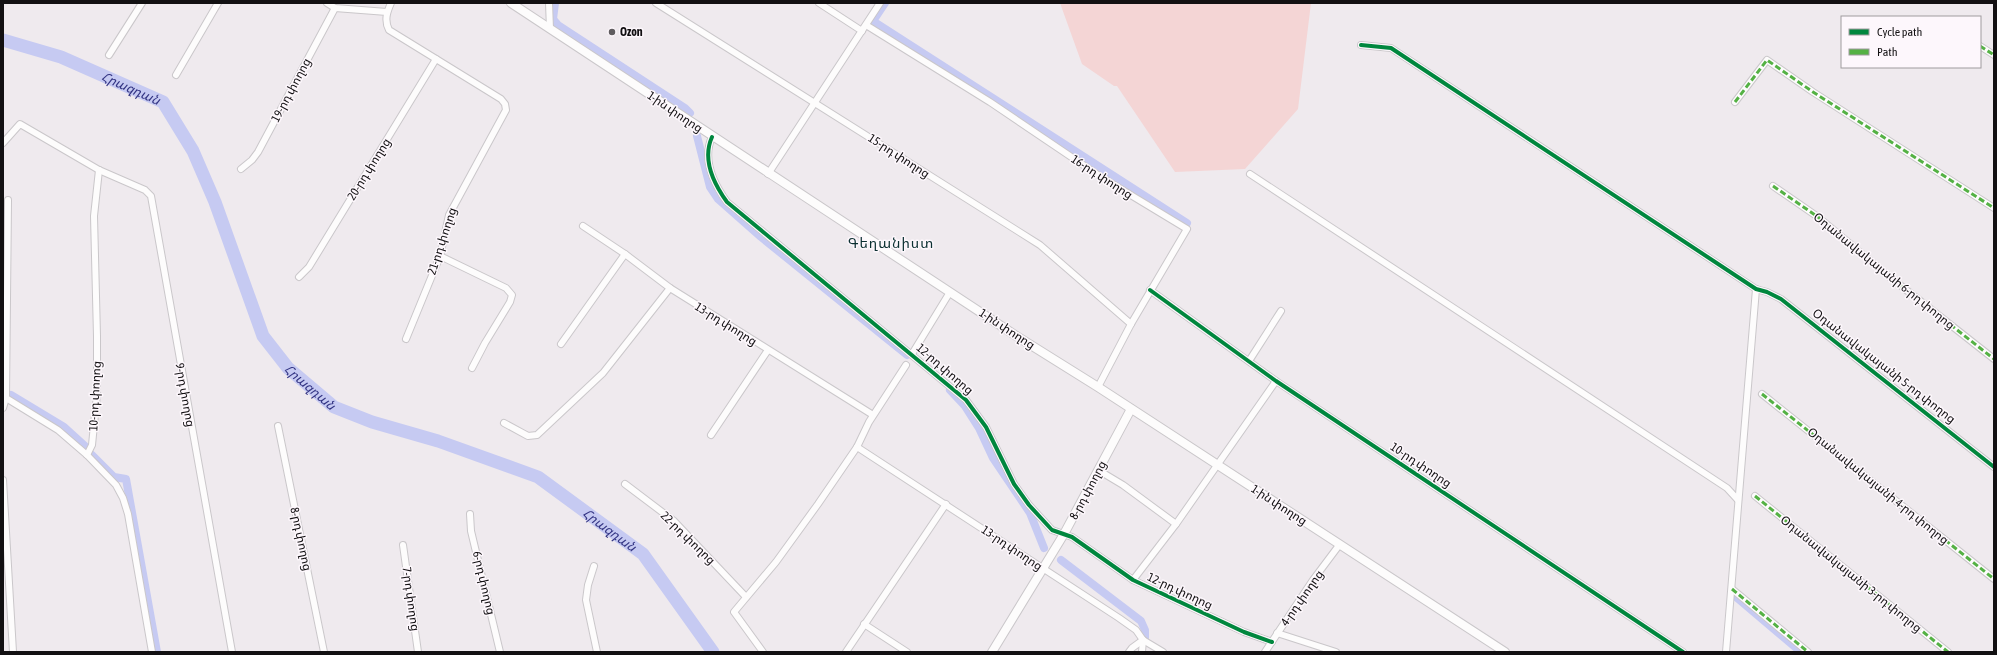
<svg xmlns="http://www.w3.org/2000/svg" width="1997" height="655" viewBox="0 0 1997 655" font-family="'Asap Condensed','Noto Sans Armenian',sans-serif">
  <rect width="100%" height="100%" fill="#efeaee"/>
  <path fill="#f4d5d5" d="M 1060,3 L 1311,3 L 1298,109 L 1245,169 L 1175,172 L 1117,86 L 1114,86 L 1082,64 Z"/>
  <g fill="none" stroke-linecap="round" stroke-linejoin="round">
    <g stroke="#c6caf2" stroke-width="8">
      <path d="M 555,3 L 553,19 L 558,25 L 685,108 L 690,113"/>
      <path d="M 885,3 L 873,21 L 1187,223"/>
      <path d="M 697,136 L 710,187 L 718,199 L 761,237 L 907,355"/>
      <path d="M 950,390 L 965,406 L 979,428 L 993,458 L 1030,513 L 1044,548"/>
      <path d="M 11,395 L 64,427 L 86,447"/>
      <path d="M 92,455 L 114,477 L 126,479 L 157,652"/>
      <path d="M 1061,560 L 1141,621 L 1145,630 L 1145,638"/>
      <path d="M 1736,597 L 1801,652"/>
    </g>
    <path stroke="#c6caf2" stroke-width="13" id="s1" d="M 3,40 L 61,57 L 163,102 L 193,151 L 215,202 L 263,336 L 288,368 L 334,407 L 372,422 L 438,441 L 538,477 L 643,554 L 713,652"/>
    <defs>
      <g id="street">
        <path d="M 327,3 L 335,8 L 387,12"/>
        <path d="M 391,3 C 387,12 384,20 389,30 L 501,99 L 505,104 L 506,110 L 449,215 L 440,256 L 406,339"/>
        <path d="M 549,3 L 550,29"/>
        <path d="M 656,3 L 1040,245 L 1131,324"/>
        <path d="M 819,3 L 862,31"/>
        <path d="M 866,25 L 990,102 L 1101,177 L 1187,229 L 1131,324 L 1098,387"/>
        <path d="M 1361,45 L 1391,48 L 1756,289 L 1767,292 L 1781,299 L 1994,467"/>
        <path d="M 1980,46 L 1994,55"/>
        <path d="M 109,55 L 142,3"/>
        <path d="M 176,75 L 218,3"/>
        <path d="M 1735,102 L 1767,60 L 1813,92 L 1994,208"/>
        <path d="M 712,137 C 702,159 714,184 727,202 L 966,400 L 986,427 L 1014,484 L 1029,505 L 1052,530 L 1072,537 L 1133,580 L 1244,632 L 1272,642"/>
        <path d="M 3,143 L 20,124 L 99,170 L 145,190 L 151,196 L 232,652"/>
        <path d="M 241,169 L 252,160 L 258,152 L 335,8"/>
        <path d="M 768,174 L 880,3"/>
        <path d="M 1250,174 L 1727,488 L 1738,500"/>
        <path d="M 1773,186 L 1818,217 L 1886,274 L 1994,359"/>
        <path d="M 583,226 L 625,254 L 670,288 L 873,415"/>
        <path d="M 440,256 L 506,288 L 512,295 L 510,302 L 485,343 L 472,368"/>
        <path d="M 299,277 L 309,267 L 436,59"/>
        <path d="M 1150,290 L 1276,381 L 1683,652"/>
        <path d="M 561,344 L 625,254"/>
        <path d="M 912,354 L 950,292"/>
        <path d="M 1249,361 L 1281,311"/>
        <path d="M 1762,394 L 1994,579"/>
        <path d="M 6,398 L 58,430 L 87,455 L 116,485 L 123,498 L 128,514 L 152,652"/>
        <path d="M 3,408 L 6,398 L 8,200"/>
        <path d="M 504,423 L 528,436 L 537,435 L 603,373 L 670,288"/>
        <path d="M 278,426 L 324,652"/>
        <path d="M 711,435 L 768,350"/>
        <path d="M 857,447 L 1119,618 L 1136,630 L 1143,640 L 1163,652"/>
        <path d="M 87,455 L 92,445 L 97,394 L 97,336 L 94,216 L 99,170"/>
        <path d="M 1098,470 L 1123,485 L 1176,524"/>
        <path d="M 3,480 L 13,652"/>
        <path d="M 625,484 L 674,521 L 746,597"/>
        <path d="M 1755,496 L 1948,652"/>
        <path d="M 470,514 L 471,531 L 500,652"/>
        <path d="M 403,545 L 418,652"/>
        <path d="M 594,566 L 588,585 L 586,600 L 597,652"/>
        <path d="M 1133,580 L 1176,524 L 1276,381"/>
        <path d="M 1732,589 L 1808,652"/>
        <path d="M 864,624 L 907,652"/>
        <path d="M 1277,633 L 1336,652"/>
        <path d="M 763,652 L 734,612 L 776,562 L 818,504 L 857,447 L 869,422 L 906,365"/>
        <path d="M 846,652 L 946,504"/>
        <path d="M 1129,652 L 1132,648 L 1143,640"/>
        <path d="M 1142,652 L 1143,640"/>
        <path d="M 1265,652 L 1313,580 L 1340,544"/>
        <path d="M 1726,652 L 1756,289"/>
      </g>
      <g id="secondary">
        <path d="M 511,3 L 1018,337 L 1098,387 L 1505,652"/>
        <path d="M 992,652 L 1064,534 L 1131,409"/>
      </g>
    </defs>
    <use href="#street" stroke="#cac7ca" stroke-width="8"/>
    <use href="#secondary" stroke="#cac7ca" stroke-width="10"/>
    <use href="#street" stroke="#fdfcfc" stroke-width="6"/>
    <use href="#secondary" stroke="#fdfcfc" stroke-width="8"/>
    <g stroke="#54b144" stroke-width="3" stroke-dasharray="6 3" stroke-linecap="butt">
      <path d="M 1980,46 L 1994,55"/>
      <path d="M 1735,102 L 1767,60 L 1813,92 L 1994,208"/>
      <path d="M 1773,186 L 1818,217 L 1886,274 L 1994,359"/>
      <path d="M 1762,394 L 1994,579"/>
      <path d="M 1755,496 L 1948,652"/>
      <path d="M 1732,589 L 1808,652"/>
    </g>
    <defs>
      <g id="cycleway">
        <path d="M 1361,45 L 1391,48 L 1756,289 L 1767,292 L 1781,299 L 1994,467"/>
        <path d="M 712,137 C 702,159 714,184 727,202 L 966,400 L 986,427 L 1014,484 L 1029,505 L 1052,530 L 1072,537 L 1133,580 L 1244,632 L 1272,642"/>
        <path d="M 1150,290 L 1276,381 L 1683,652"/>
      </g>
    </defs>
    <use href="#cycleway" stroke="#fdf7fc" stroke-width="6"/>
    <use href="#cycleway" stroke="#00873e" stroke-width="4"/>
  </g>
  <circle fill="#5f5c5f" stroke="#fdf7fc" stroke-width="1.5" cx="612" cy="32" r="4"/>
  <g text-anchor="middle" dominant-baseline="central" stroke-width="3" stroke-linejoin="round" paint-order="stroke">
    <g font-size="12" font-weight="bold" fill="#121012" stroke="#fdf7fc" text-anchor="start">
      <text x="620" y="32">Ozon</text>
    </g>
    <g font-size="12" fill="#121012" stroke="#fdf7fc">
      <text transform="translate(291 90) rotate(-62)">19-րդ փողոց</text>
      <text transform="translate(675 112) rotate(34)">1-ին փողոց</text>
      <text transform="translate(899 156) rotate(33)">15-րդ փողոց</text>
      <text transform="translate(369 169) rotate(-58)">20-րդ փողոց</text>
      <text transform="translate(1102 177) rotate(33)">16-րդ փողոց</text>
      <text transform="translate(442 241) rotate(-72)">21-րդ փողոց</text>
      <text transform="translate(1884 271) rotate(39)">Օդանավակայանի 6-րդ փողոց</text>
      <text transform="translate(726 324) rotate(32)">13-րդ փողոց</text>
      <text transform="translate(1007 329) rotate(33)">1-ին փողոց</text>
      <text transform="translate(1884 366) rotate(38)">Օդանավակայանի 5-րդ փողոց</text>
      <text transform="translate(945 369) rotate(41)">12-րդ փողոց</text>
      <text transform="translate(185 395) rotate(80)">9-րդ փողոց</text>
      <text transform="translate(95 396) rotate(-87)">10-րդ փողոց</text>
      <text transform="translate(1421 465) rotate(34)">10-րդ փողոց</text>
      <text transform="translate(1878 486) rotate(39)">Օդանավակայանի 4-րդ փողոց</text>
      <text transform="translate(1088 490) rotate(-62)">8-րդ փողոց</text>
      <text transform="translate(1279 505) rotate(33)">1-ին փողոց</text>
      <text transform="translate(688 538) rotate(44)">22-րդ փողոց</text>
      <text transform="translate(301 539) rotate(78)">8-րդ փողոց</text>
      <text transform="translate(1012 548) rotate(34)">13-րդ փողոց</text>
      <text transform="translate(1851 574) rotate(39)">Օդանավակայանի 3-րդ փողոց</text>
      <text transform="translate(484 583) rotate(77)">6-րդ փողոց</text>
      <text transform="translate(1180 591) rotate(25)">12-րդ փողոց</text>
      <text transform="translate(1302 598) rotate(-55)">4-րդ փողոց</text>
      <text transform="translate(411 599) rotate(82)">7-րդ փողոց</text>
    </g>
    <g font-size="13" font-style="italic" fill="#333483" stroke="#fdf7fc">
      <text stroke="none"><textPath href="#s1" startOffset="137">Հրազդան</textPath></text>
      <text stroke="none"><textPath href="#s1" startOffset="497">Հրազդան</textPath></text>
      <text stroke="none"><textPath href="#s1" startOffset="833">Հրազդան</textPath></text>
    </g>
    <g font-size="14" letter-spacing="1" fill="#0b2f31" stroke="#fdf7fc">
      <text x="891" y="243">Գեղանիստ</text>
    </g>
  </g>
  <rect width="1997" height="655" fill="none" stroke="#121012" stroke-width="8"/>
  <rect x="1841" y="16" width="140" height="52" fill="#fdf7fc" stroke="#9f9b9e"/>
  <rect x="1849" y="29" width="20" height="6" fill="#00873e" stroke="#9f9b9e"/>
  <text x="1877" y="36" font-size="12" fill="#121012">Cycle path</text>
  <rect x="1849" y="49" width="20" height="6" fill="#54b144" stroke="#9f9b9e"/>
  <text x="1877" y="56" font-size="12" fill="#121012">Path</text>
</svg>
